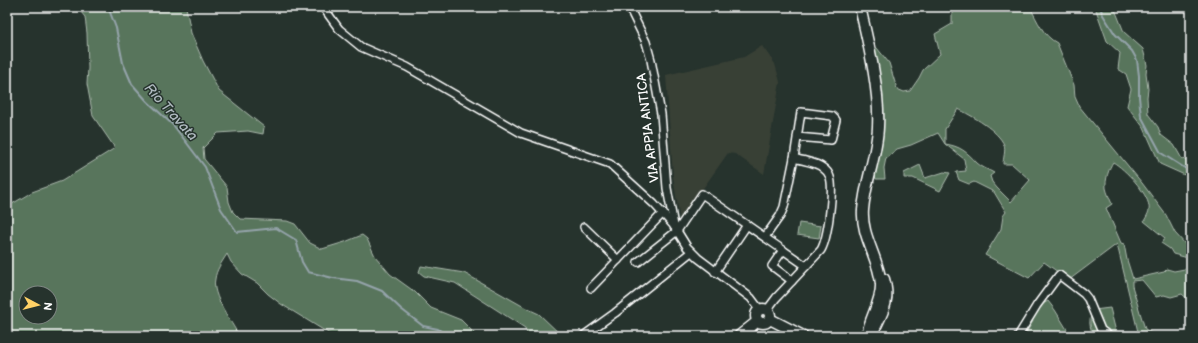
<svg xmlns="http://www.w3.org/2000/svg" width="1198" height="343" viewBox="0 0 1198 343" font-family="'Balsamiq Sans',sans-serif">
  <rect width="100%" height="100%" fill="#26332d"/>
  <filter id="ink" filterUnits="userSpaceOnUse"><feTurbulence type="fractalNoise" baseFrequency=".025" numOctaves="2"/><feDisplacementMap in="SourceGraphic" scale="8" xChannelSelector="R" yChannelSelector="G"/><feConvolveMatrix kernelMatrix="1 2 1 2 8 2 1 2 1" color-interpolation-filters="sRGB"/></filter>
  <g filter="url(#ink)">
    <path fill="#394036" d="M 762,46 L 775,64 L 780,82 L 764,174 L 735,154 L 728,153 L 680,221 L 673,176 L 666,75 L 744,57 Z"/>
    <g fill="#58745c" stroke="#acbaae" fill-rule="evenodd">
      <path d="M 77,7 L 186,7 L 191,33 L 203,61 L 219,91 L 264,127 L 263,134 L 248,131 L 218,133 L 203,148 L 204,159 L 227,187 L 229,202 L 233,212 L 240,219 L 287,221 L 295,224 L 310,243 L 322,249 L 345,242 L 362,235 L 367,239 L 375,256 L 390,274 L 415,292 L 431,308 L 461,320 L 477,336 L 333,336 L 281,304 L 268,294 L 257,283 L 242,274 L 231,262 L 227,254 C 222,262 216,270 215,279 C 211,295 232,322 239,336 L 7,336 L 7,207 L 32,192 L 62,181 L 115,148 L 93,116 L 87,84 L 88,68 L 87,33 L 85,17 ZM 26,293 L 50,293 L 50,317 L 26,317 Z"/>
      <path d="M 952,7 L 1030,7 C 1037,20 1043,36 1057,43 L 1074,85 L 1075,97 L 1079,106 L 1142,183 L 1166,215 L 1175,233 L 1186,245 L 1191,249 L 1191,302 L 1182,294 L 1171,297 L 1164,295 L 1156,297 L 1142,280 L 1132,281 L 1132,286 L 1145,329 L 1156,336 L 1139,336 L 1117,244 L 1069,280 L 1044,262 L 1029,278 L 985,255 L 1001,229 L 1003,216 L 1006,212 L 994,192 L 974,182 L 969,184 L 959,180 L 956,172 L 966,171 L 964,159 L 945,144 L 938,133 L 911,145 L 897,149 L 886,158 L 884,168 L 885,179 L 876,179 L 874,173 L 872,49 L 877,48 L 889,63 L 897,89 L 904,92 L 910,91 L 919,78 L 923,70 L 940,54 L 935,34 L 952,24 ZM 958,109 C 971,115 999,131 1004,145 C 1006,150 1003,159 1003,164 L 1012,164 L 1030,180 L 1011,202 L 997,188 L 992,182 L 990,176 L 994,173 C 989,170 981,167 977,163 C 967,152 960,146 945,144 L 945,129 ZM 1113,162 C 1125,169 1147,192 1149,206 C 1150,211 1147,216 1144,221 L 1165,238 L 1161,243 L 1170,249 L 1173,254 L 1188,258 L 1190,268 L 1174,271 L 1167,269 L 1164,272 L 1133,279 L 1127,260 L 1124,244 L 1121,243 L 1106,208 L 1112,204 C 1110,199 1107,193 1106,188 C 1105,180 1109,168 1113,162 Z"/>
      <path d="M 1095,7 L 1114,7 L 1124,32 L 1143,49 L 1147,65 L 1146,73 L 1148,89 L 1147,97 L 1148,114 L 1158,127 L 1161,135 L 1174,145 L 1182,159 L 1191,162 L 1191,179 L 1189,177 L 1160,164 L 1144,128 L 1127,106 L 1131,89 L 1126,74 L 1118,69 L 1120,53 L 1107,41 Z"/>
      <path d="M 920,165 L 925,178 L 944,172 L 950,173 L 940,191 L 913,178 L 904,178 L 904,173 Z"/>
      <path d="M 799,223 L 821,226 L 819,238 L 797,235 Z"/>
      <path d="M 421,266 L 464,273 L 526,308 L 539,314 L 562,336 L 528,336 L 525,328 L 455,283 L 424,276 L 419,272 Z"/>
      <path d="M 1048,301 L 1055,310 L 1071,336 L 1028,336 L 1025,335 L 1033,321 L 1031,320 L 1041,305 Z"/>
      <path d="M 1110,308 L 1117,336 L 1094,336 C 1089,327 1088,319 1094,310 Z"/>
    </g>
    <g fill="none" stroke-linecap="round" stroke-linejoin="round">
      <g stroke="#95a4ab" stroke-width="2">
        <path d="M 108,7 L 116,28 L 123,63 L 132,84 L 147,101 L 174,126 L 205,167 L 221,209 L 237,232 L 276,228 L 296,240 L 302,262 L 308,272 L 333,278 L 357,281 L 382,291 L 401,309 L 423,326 L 438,329 L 448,336"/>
        <path d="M 1100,7 L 1103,15 L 1115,34 L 1132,51 L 1137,60 L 1139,76 L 1139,97 L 1141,116 L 1161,153 L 1191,172"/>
      </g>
      <defs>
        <g id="street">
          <path d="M 323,7 L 339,29 L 361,47 L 407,67 L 521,133 L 610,164 L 654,204 L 674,226 L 687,247 L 698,258 L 751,298 L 760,310"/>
          <path d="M 629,7 L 646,42 L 651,60 L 661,114 L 667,188 L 674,226"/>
          <path d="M 584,227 L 618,260"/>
          <path d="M 765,237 L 780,216 L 784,207 L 794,158 L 801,112 L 832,116 L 836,120 L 831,140 L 797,137"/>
          <path d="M 638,262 L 677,231 L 702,194 L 783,250"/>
          <path d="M 715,272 L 747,225"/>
          <path d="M 792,281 L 772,266 L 783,250 L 806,266"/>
          <path d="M 591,288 L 663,213"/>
          <path d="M 767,310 L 776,298 L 821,250 C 828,238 834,190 830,177 C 829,174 826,170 823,168 C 816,162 803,161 794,158"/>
          <path d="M 583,336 L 615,313 L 691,252"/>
          <path d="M 1018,336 L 1037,305 L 1059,275 L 1084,294 L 1088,299 L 1101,330 L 1109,336"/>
        </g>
        <g id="secondary">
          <path d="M 860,7 C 868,42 880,90 878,127 C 877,155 865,182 863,210 C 861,236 879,258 881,284 C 882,302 869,318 867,336"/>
          <circle cx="763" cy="316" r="7"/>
          <path d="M 770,319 L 803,336"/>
          <path d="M 873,332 C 882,313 891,301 884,279"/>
          <path d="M 739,336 L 758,321"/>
        </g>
      </defs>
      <use href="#street" stroke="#fff" stroke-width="10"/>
      <use href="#secondary" stroke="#fff" stroke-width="13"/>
      <use href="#street" stroke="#26332d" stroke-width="7"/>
      <use href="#secondary" stroke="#26332d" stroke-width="10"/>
    </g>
  </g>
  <g text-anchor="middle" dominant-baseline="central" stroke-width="3" stroke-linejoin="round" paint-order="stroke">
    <g font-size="13" fill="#fff" stroke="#26332d">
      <text transform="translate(648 128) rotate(-97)">VIA APPIA ANTICA</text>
    </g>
    <g font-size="14" font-style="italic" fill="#b0bbc0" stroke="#26332d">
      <text transform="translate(171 112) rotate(48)">Rio Travata</text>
    </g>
  </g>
  <rect width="1198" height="343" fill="none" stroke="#26332d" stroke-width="24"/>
  <rect x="12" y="12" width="1174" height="319" fill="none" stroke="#fff" stroke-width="1.5" filter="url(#ink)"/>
  <g transform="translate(38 305) rotate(97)"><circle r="19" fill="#26332d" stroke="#7d8581"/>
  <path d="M0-3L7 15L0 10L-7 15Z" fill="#ffd166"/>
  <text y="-6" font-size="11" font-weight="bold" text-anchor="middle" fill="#ffffff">N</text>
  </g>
</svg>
